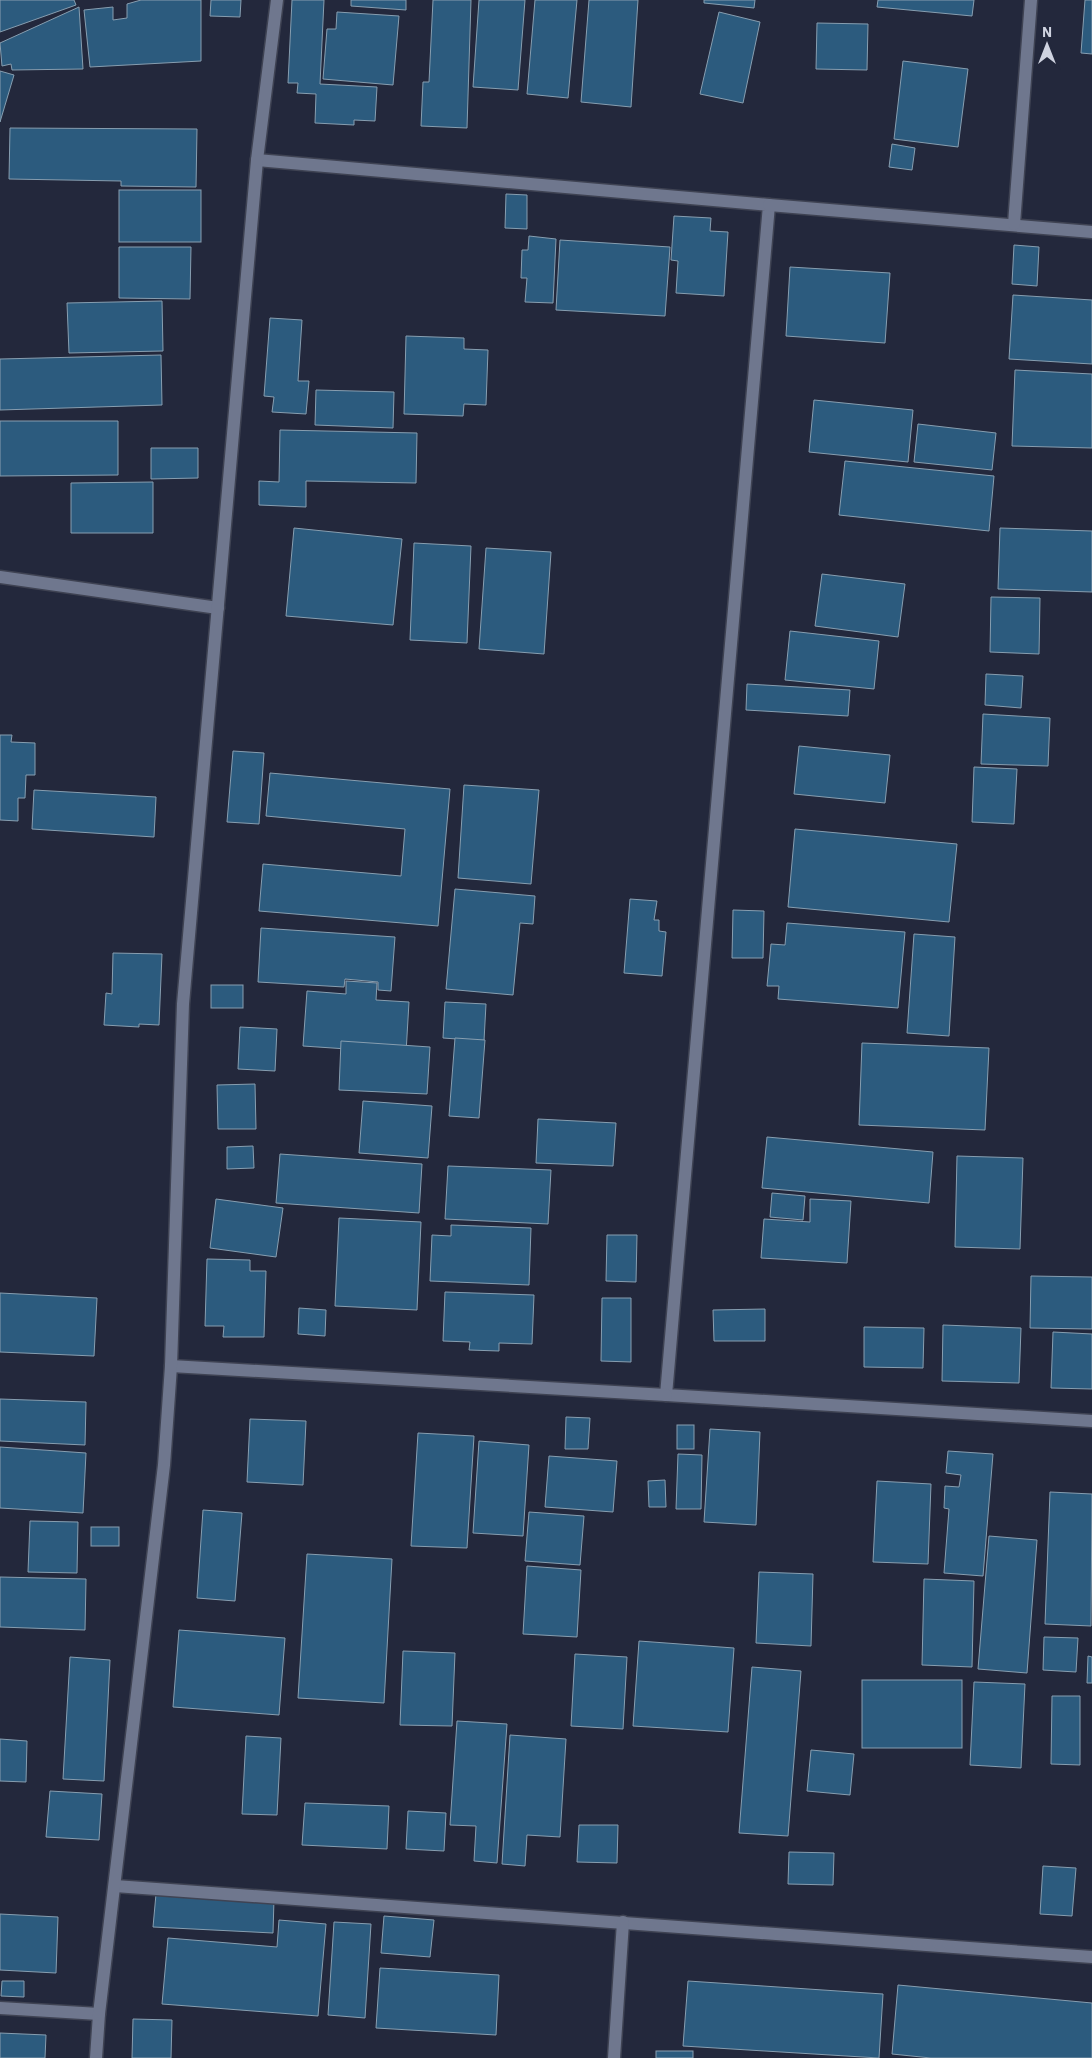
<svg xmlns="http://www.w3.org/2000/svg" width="1092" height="2058" viewBox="0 0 1092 2058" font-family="'IBM Plex Sans',sans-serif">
  <rect width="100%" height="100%" fill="#23283c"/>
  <g fill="#2c5b7e" stroke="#879eb0">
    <path d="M 0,0 L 74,0 L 76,5 L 0,32 Z"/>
    <path d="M 141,0 L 201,0 L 201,61 L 90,67 L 84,10 L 113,7 L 113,20 L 127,18 L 127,4 Z"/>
    <path d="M 211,0 L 241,0 L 240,17 L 210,16 Z"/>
    <path d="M 292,0 L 324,0 L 320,84 L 377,87 L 375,121 L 354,120 L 354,125 L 315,123 L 316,94 L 297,93 L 298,83 L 288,83 Z"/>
    <path d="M 351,0 L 406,0 L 406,10 L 351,6 Z"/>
    <path d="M 433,0 L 471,0 L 467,128 L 421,126 L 423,82 L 429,82 Z"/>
    <path d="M 479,0 L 525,0 L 518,90 L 473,87 Z"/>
    <path d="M 535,0 L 577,0 L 568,98 L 527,94 Z"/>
    <path d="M 589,0 L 638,0 L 631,107 L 581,102 Z"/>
    <path d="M 704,0 L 755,0 L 754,8 L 704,3 Z"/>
    <path d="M 878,0 L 974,0 L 972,16 L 877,7 Z"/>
    <path d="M 1085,0 L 1092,0 L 1092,54 L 1081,53 Z"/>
    <path d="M 79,7 L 83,69 L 12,70 L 11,64 L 2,66 L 0,43 Z"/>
    <path d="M 337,12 L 399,16 L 393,85 L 323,79 L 327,29 L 336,29 Z"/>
    <path d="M 719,12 L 760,22 L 743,103 L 700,94 Z"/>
    <path d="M 817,23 L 868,24 L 867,70 L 816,69 Z"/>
    <path d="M 903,61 L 968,69 L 958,147 L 894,139 Z"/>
    <path d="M 0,71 L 14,75 L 0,122 Z"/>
    <path d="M 10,128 L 197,129 L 196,187 L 121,186 L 121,181 L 9,179 Z"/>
    <path d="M 892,144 L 915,148 L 912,170 L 889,167 Z"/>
    <rect x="119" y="190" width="82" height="52"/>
    <path d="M 506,194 L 527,195 L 527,229 L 505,228 Z"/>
    <path d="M 674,216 L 711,218 L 710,231 L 728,232 L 724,296 L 676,293 L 678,261 L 671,260 Z"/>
    <path d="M 529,236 L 556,239 L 553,303 L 525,302 L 527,278 L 521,278 L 522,250 L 528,250 Z"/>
    <path d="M 560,240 L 670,247 L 665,316 L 556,310 Z"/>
    <path d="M 1014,245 L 1039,247 L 1037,286 L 1012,284 Z"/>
    <path d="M 119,247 L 191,247 L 190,299 L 119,298 Z"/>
    <path d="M 790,267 L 890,273 L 885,343 L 786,336 Z"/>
    <path d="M 1013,295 L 1092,300 L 1092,364 L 1009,359 Z"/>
    <path d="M 162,301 L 163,351 L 69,353 L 67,303 Z"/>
    <path d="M 270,318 L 302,320 L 298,381 L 309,381 L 306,414 L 272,412 L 274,397 L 264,396 Z"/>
    <path d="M 406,336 L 464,338 L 464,349 L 488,350 L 486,405 L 464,404 L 463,416 L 404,414 Z"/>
    <path d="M 161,355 L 162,405 L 0,410 L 0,359 Z"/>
    <path d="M 1015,370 L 1092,374 L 1092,448 L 1012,446 Z"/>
    <path d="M 316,390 L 394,392 L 393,428 L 315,425 Z"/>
    <path d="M 814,400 L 913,410 L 908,462 L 809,452 Z"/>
    <path d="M 0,421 L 118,421 L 118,475 L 0,476 Z"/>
    <path d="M 918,424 L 996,433 L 992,470 L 914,462 Z"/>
    <path d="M 280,430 L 417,433 L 416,483 L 306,481 L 306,507 L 259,505 L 259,481 L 279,482 Z"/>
    <path d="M 151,448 L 198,448 L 198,478 L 151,479 Z"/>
    <path d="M 845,461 L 994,476 L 989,531 L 839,515 Z"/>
    <path d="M 153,482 L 153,533 L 71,533 L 71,483 Z"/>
    <path d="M 294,528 L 402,539 L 393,625 L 286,616 Z"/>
    <path d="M 1000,528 L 1092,531 L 1092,592 L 998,589 Z"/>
    <path d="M 414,543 L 471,546 L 467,643 L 410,640 Z"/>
    <path d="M 486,548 L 551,552 L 544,654 L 479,649 Z"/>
    <path d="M 822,574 L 905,584 L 898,637 L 815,626 Z"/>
    <path d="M 991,597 L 1040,598 L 1039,654 L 990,652 Z"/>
    <path d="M 790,631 L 879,641 L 874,689 L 785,680 Z"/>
    <path d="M 986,674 L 1023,676 L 1021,708 L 985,705 Z"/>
    <path d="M 747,684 L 850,690 L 848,716 L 746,710 Z"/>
    <path d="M 983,714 L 1050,718 L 1048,766 L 981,764 Z"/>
    <path d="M 0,735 L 12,735 L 11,742 L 35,743 L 35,775 L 26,775 L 25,798 L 18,798 L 18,821 L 0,820 Z"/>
    <path d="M 799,746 L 890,755 L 885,803 L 794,794 Z"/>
    <path d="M 233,751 L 264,753 L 259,824 L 227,822 Z"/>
    <path d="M 974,767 L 1017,769 L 1014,824 L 972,822 Z"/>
    <path d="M 270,773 L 450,789 L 438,926 L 259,911 L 263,864 L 401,876 L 405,829 L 266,816 Z"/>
    <path d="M 464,785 L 539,790 L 531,884 L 458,878 Z"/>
    <path d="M 34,790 L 156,797 L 154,837 L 32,829 Z"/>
    <path d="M 795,829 L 957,844 L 949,922 L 788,907 Z"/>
    <path d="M 455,889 L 535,896 L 533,924 L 520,923 L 513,995 L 446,989 Z"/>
    <path d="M 630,899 L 657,901 L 654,920 L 659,920 L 659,931 L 666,932 L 662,976 L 624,973 Z"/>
    <path d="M 733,910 L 764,911 L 763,958 L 732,958 Z"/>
    <path d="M 787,923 L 905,932 L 898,1008 L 778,999 L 779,986 L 767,986 L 771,944 L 785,945 Z"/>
    <path d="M 261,928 L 395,937 L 391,991 L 378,990 L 378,982 L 345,979 L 344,987 L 258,982 Z"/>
    <path d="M 914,934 L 955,937 L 949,1036 L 907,1033 Z"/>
    <path d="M 113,953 L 162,954 L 159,1025 L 139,1024 L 139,1027 L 104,1025 L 106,993 L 112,994 Z"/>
    <path d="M 346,981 L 377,983 L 376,1000 L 409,1002 L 406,1053 L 303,1046 L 307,991 L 346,994 Z"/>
    <rect x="211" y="985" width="32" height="23"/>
    <path d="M 445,1002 L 486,1004 L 484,1041 L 443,1038 Z"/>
    <path d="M 240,1027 L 277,1029 L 275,1071 L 238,1069 Z"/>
    <path d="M 455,1038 L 485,1040 L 479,1118 L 449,1116 Z"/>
    <path d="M 341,1041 L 430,1047 L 427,1094 L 339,1090 Z"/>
    <path d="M 862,1043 L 989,1048 L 985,1130 L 859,1125 Z"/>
    <path d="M 255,1084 L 256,1129 L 218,1129 L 217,1085 Z"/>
    <path d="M 363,1101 L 432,1106 L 428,1158 L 359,1153 Z"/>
    <path d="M 538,1119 L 616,1123 L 613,1166 L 536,1163 Z"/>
    <path d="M 767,1137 L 933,1152 L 929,1203 L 762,1188 Z"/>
    <path d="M 253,1146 L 254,1168 L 227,1169 L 227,1147 Z"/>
    <path d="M 280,1154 L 422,1164 L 419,1213 L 276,1203 Z"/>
    <path d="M 957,1156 L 1023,1158 L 1020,1249 L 955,1247 Z"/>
    <path d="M 448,1166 L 551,1170 L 548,1224 L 445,1219 Z"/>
    <path d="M 772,1193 L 805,1196 L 803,1220 L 770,1217 Z"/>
    <path d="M 216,1199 L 283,1208 L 276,1257 L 210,1248 Z"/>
    <path d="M 810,1199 L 851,1201 L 847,1263 L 761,1258 L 764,1219 L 810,1222 Z"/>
    <path d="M 339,1218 L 421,1222 L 417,1310 L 335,1306 Z"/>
    <path d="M 451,1225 L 531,1228 L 529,1285 L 430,1281 L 432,1235 L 451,1236 Z"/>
    <path d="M 607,1235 L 637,1235 L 636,1282 L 606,1281 Z"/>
    <path d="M 207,1259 L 250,1260 L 250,1271 L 266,1271 L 264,1337 L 223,1337 L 224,1326 L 205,1326 Z"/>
    <path d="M 1031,1276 L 1092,1277 L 1092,1329 L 1030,1328 Z"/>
    <path d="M 445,1292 L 534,1295 L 532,1344 L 499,1343 L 499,1351 L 469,1350 L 470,1342 L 443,1341 Z"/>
    <path d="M 0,1293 L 97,1298 L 94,1356 L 0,1352 Z"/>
    <path d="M 602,1298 L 631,1298 L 631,1362 L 601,1361 Z"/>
    <path d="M 299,1308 L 326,1310 L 325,1336 L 298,1334 Z"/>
    <path d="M 765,1309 L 765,1341 L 714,1341 L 713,1310 Z"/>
    <path d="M 943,1325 L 1021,1328 L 1019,1383 L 942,1381 Z"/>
    <path d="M 864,1327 L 924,1328 L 923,1368 L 864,1367 Z"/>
    <path d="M 1053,1332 L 1092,1334 L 1092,1389 L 1051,1388 Z"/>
    <path d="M 0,1399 L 86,1402 L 85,1445 L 0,1441 Z"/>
    <path d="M 566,1417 L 590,1418 L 588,1449 L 565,1449 Z"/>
    <path d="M 250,1419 L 306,1421 L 303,1485 L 247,1482 Z"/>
    <rect x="677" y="1425" width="17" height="24"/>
    <path d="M 710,1429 L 760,1432 L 756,1525 L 704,1522 Z"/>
    <path d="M 418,1433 L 474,1436 L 467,1548 L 411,1546 Z"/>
    <path d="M 479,1441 L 529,1445 L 523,1536 L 473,1533 Z"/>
    <path d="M 0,1447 L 86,1453 L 83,1513 L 0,1508 Z"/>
    <path d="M 948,1451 L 993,1454 L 983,1576 L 944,1573 L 949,1509 L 944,1508 L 945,1486 L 959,1487 L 961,1475 L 946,1473 Z"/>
    <path d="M 678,1454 L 702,1455 L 701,1509 L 676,1509 Z"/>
    <path d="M 549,1456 L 617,1461 L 613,1512 L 545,1507 Z"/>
    <path d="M 665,1480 L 666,1507 L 649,1507 L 648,1481 Z"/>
    <path d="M 877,1481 L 931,1484 L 928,1564 L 873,1562 Z"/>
    <path d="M 1050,1492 L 1092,1494 L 1091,1626 L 1045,1624 Z"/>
    <path d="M 203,1510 L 242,1513 L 235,1601 L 197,1598 Z"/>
    <path d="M 529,1512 L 584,1516 L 580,1565 L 525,1561 Z"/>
    <path d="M 30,1521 L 78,1522 L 77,1573 L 28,1572 Z"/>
    <rect x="91" y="1527" width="28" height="19"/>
    <path d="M 989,1536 L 1037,1540 L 1027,1673 L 978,1669 Z"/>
    <path d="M 307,1554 L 392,1559 L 384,1703 L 298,1698 Z"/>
    <path d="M 527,1566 L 581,1570 L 577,1637 L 523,1634 Z"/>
    <path d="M 759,1572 L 813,1574 L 811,1646 L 756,1643 Z"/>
    <path d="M 0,1577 L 86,1579 L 85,1630 L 0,1627 Z"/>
    <path d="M 924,1579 L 974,1581 L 972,1667 L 922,1665 Z"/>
    <path d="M 179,1630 L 285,1638 L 279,1715 L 173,1707 Z"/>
    <path d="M 1044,1637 L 1078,1638 L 1076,1672 L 1043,1670 Z"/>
    <path d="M 639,1641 L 734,1648 L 728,1732 L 633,1726 Z"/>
    <path d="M 403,1651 L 455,1653 L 452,1726 L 400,1725 Z"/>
    <path d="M 575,1654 L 627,1657 L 623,1729 L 571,1726 Z"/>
    <path d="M 1088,1656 L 1092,1657 L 1092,1683 L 1087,1683 Z"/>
    <path d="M 70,1657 L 110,1660 L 104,1781 L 63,1779 Z"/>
    <path d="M 752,1667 L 801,1671 L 788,1836 L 739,1833 Z"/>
    <rect x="862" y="1680" width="100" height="68"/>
    <path d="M 974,1682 L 1025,1684 L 1021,1768 L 970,1765 Z"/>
    <path d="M 1052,1696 L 1080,1696 L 1080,1765 L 1051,1764 Z"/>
    <path d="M 457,1721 L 507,1724 L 497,1863 L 474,1861 L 476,1826 L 450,1825 Z"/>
    <path d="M 510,1735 L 566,1739 L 560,1837 L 527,1835 L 525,1866 L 502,1864 Z"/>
    <path d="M 246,1736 L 281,1738 L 277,1815 L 242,1814 Z"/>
    <path d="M 0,1739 L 27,1741 L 26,1782 L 0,1781 Z"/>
    <path d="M 811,1750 L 854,1754 L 850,1795 L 807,1791 Z"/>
    <path d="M 50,1791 L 102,1794 L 99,1840 L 46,1837 Z"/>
    <path d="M 305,1803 L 389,1806 L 387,1849 L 302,1845 Z"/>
    <path d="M 408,1811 L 446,1813 L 444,1851 L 406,1849 Z"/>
    <path d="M 579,1825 L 618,1825 L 617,1863 L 577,1862 Z"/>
    <path d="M 789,1852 L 834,1853 L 833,1885 L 788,1884 Z"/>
    <path d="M 1043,1866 L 1076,1868 L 1072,1916 L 1040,1914 Z"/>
    <path d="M 156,1894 L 274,1899 L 273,1933 L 153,1927 Z"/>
    <path d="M 0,1914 L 58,1917 L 56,1973 L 0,1970 Z"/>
    <path d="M 384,1916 L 434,1920 L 430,1957 L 381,1953 Z"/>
    <path d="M 279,1920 L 326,1924 L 318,2016 L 162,2004 L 168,1938 L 277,1947 Z"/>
    <path d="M 334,1922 L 371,1924 L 365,2018 L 328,2015 Z"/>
    <path d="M 380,1968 L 499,1975 L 496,2035 L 376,2028 Z"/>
    <path d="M 2,1981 L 24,1981 L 24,1997 L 1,1996 Z"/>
    <path d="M 688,1981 L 883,1994 L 879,2058 L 683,2046 Z"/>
    <path d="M 898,1985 L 1092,2003 L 1092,2058 L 931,2058 L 892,2054 Z"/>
    <path d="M 133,2019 L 172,2020 L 171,2058 L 132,2058 Z"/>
    <path d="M 0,2033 L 46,2035 L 45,2058 L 0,2058 Z"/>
    <rect x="656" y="2051" width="37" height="7"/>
  </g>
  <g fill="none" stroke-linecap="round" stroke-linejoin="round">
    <defs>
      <g id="street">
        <path d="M 257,160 L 769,205 L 666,1395 L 1092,1421"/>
        <path d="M 769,205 L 1092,232"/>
        <path d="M 1014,224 L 1031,0"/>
        <path d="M 0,577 L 218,608"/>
        <path d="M 171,1366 L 666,1395"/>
        <path d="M 115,1886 L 1092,1957"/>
        <path d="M 0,2008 L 99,2014"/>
        <path d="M 96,2058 L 99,2014 L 164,1465 L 171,1366 L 183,1004 L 257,160 L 277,0"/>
        <path d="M 614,2058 L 623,1922"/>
      </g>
    </defs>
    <use href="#street" stroke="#3f4353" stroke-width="15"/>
    <use href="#street" stroke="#6f778e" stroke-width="12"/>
  </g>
  <g transform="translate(1047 45)" stroke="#23283c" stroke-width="4" paint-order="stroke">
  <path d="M0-4L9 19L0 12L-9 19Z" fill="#cfd3e0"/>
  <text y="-8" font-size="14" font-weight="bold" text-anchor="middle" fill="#cfd3e0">N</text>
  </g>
</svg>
